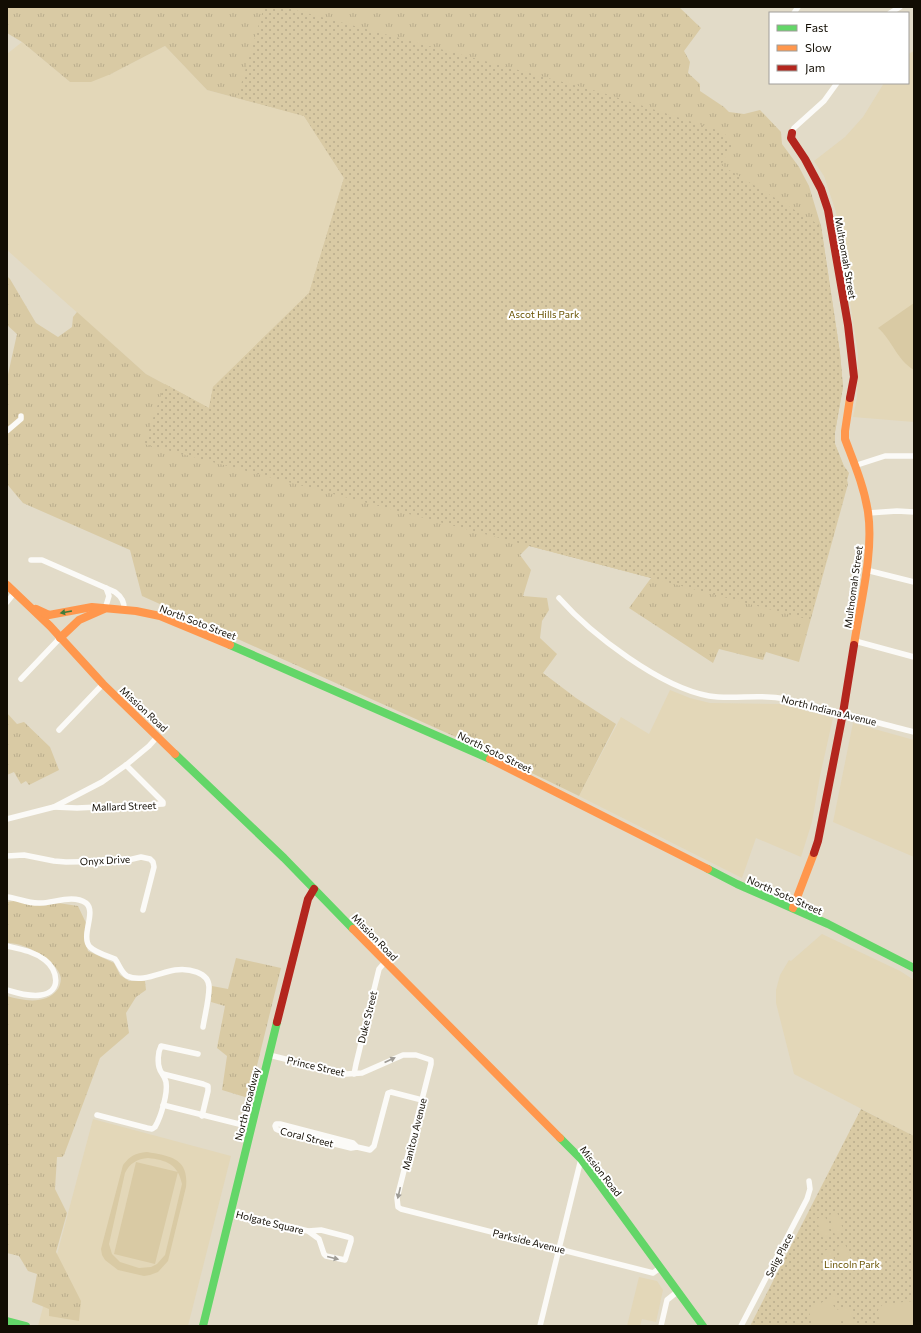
<svg xmlns="http://www.w3.org/2000/svg" width="921" height="1333" viewBox="0 0 921 1333" font-family="Commissioner,sans-serif">
  <defs>
    <pattern id="grass-tufts" width="24" height="20" patternUnits="userSpaceOnUse"><rect width="24" height="20" fill="#d9caa4"/><path d="M3 7l-1-3M5 7V3M7 7l1-3M15 17l-1-3M17 17v-4M19 17l1-3" fill="none" stroke="#b9ac8c"/></pattern>
    <pattern id="park-dots" width="8" height="8" patternUnits="userSpaceOnUse"><rect width="8" height="8" fill="#d9caa4"/><path d="M2 2h.1M6 6h.1" fill="none" stroke="#b9ac8c" stroke-width="1.8" stroke-linecap="round"/></pattern>
  </defs>
  <rect width="100%" height="100%" fill="#e2dbc8"/>
  <g fill="#e3d7b8">
    <path d="M 22,42 L 70,82 L 111,74 L 165,46 L 207,90 L 304,116 L 344,178 L 309,293 L 213,387 L 209,408 L 146,374 L 7,250 L 7,54 Z"/>
    <path d="M 914,51 L 914,422 L 853,417 L 857,398 L 858,354 L 836,212 L 824,176 L 814,161 L 845,137 L 863,117 L 884,83 L 908,83 L 908,54 Z"/>
    <path d="M 670,690 L 690,698 L 710,703 L 780,704 L 833,718 L 820,776 L 812,822 L 801,857 L 756,838 L 742,878 L 579,796 L 621,717 L 649,734 Z"/>
    <path d="M 853,723 L 914,740 L 914,857 L 833,822 Z"/>
    <path d="M 822,934 L 900,971 L 914,980 L 914,1136 L 794,1074 L 776,1003 L 776,990 L 780,975 L 789,960 L 791,961 Z"/>
    <path d="M 93,1119 L 231,1156 L 188,1326 L 38,1326 Z"/>
    <path d="M 639,1277 L 657,1281 L 663,1290 L 656,1322 L 642,1319 L 640,1326 L 627,1326 Z"/>
  </g>
  <g fill="url(#grass-tufts)">
    <path d="M 7,7 L 679,7 L 701,28 L 684,51 L 690,62 L 688,73 L 700,84 L 700,91 L 724,107 L 729,112 L 744,114 L 760,110 L 781,132 L 782,144 L 799,167 L 809,186 L 821,226 L 840,353 L 843,387 L 835,432 L 835,444 L 844,467 L 848,484 L 799,662 L 766,652 L 763,660 L 719,649 L 713,663 L 629,608 L 651,578 L 529,546 L 520,555 L 531,570 L 523,596 L 547,598 L 549,610 L 542,621 L 540,638 L 557,654 L 543,673 L 576,698 L 616,724 L 579,796 L 478,747 L 142,596 L 130,550 L 23,503 L 7,484 L 7,379 L 17,334 L 7,325 L 7,276 L 10,279 L 36,323 L 58,337 L 72,327 L 73,317 L 77,312 L 146,374 L 209,408 L 213,387 L 309,293 L 344,178 L 304,116 L 207,90 L 165,46 L 111,74 L 91,82 L 70,82 L 22,42 L 7,33 Z"/>
    <path d="M 7,713 L 17,724 L 24,722 L 50,747 L 59,770 L 29,785 L 26,781 L 21,784 L 14,772 L 7,775 Z"/>
    <path d="M 14,901 L 43,906 L 58,903 L 78,906 L 86,923 L 84,937 L 88,951 L 114,963 L 120,975 L 129,981 L 145,981 L 146,990 L 136,997 L 126,1013 L 129,1033 L 100,1058 L 64,1155 L 62,1157 L 57,1157 L 55,1189 L 67,1213 L 56,1252 L 81,1301 L 79,1321 L 49,1316 L 49,1309 L 32,1302 L 37,1274 L 28,1271 L 19,1256 L 7,1253 L 7,996 C 24,1001 46,1005 58,989 C 60,986 62,979 60,975 C 55,959 23,942 7,943 L 7,902 Z"/>
    <path d="M 236,958 L 281,968 L 250,1094 L 245,1097 L 222,1090 L 227,1056 L 217,1048 L 225,1006 L 211,1002 L 212,986 L 228,989 Z"/>
  </g>
  <g fill="url(#park-dots)">
    <path d="M 264,7 L 284,7 L 600,92 L 723,132 L 733,143 L 721,165 L 821,226 L 840,353 L 843,387 L 835,432 L 835,444 L 844,466 L 849,473 L 810,620 L 144,444 L 165,384 L 209,408 L 213,387 L 309,293 L 344,178 L 304,116 L 237,98 Z"/>
    <path d="M 861,1109 L 914,1136 L 914,1326 L 750,1326 Z"/>
  </g>
  <g fill="#d9caa4" fill-rule="evenodd">
    <path d="M 914,303 L 914,370 C 897,360 892,340 878,328 Z"/>
    <path d="M 147,1152 C 170,1156 189,1158 186,1187 L 168,1261 L 158,1272 L 150,1275 L 144,1276 L 118,1270 L 105,1260 L 102,1255 L 101,1249 L 123,1165 C 130,1156 135,1153 147,1152 ZM 148,1158 C 166,1160 178,1164 182,1184 L 165,1255 L 157,1264 L 151,1267 L 139,1268 L 120,1262 L 112,1254 L 109,1244 L 125,1173 C 130,1163 137,1159 148,1158 Z"/>
    <path d="M 136,1162 L 178,1172 L 155,1264 L 114,1254 Z"/>
    <path d="M 837,1212 L 844,1232 L 835,1235 L 829,1215 Z"/>
    <path d="M 825,1216 L 831,1236 L 823,1238 L 816,1219 Z"/>
    <path d="M 845,1244 L 852,1263 L 843,1266 L 837,1247 Z"/>
    <path d="M 831,1249 L 837,1268 L 829,1271 L 822,1251 Z"/>
    <path d="M 832,1296 L 839,1298 L 832,1303 L 836,1310 L 845,1307 C 852,1309 854,1318 854,1326 L 845,1326 L 846,1323 L 842,1321 L 830,1326 L 816,1326 L 807,1309 L 820,1301 L 821,1303 Z"/>
    <path d="M 914,1301 L 914,1326 L 880,1326 L 878,1310 L 883,1304 Z"/>
  </g>
  <g fill="none" stroke-linecap="round" stroke-linejoin="round">
    <g stroke="#fbfaf7" stroke-width="5.5">
      <path d="M 794,13 L 798,7"/>
      <path d="M 890,13 L 900,7"/>
      <path d="M 792,133 L 794,128 L 824,101 L 837,83"/>
      <path d="M 7,431 L 21,419 L 21,416"/>
      <path d="M 854,466 L 885,456 L 914,456"/>
      <path d="M 868,513 L 897,511 L 914,512"/>
      <path d="M 31,560 L 42,560 L 115,592 C 122,597 125,602 124,610"/>
      <path d="M 866,570 L 914,582"/>
      <path d="M 559,598 C 592,635 660,687 709,696 C 732,700 756,694 779,698 C 792,700 804,704 817,707 C 850,715 882,724 914,732"/>
      <path d="M 7,602 L 15,592"/>
      <path d="M 105,609 L 109,596 L 106,588"/>
      <path d="M 855,641 L 914,657"/>
      <path d="M 21,679 L 60,638"/>
      <path d="M 59,730 L 103,684"/>
      <path d="M 54,807 L 77,808 L 163,804 L 163,802 L 126,765"/>
      <path d="M 7,819 L 54,807 L 102,782 L 126,765 L 149,746 L 158,736"/>
      <path d="M 7,856 L 24,855 L 54,861 L 66,862 L 124,861 L 141,857 L 150,859 L 153,862 L 154,867 L 143,910"/>
      <path d="M 7,897 C 18,898 29,904 40,903 C 54,903 73,894 86,903 C 97,912 80,936 90,947 C 96,953 108,956 115,959 C 119,964 121,972 127,976 C 142,983 161,972 175,970 C 188,968 209,972 209,987 C 209,1000 205,1014 203,1027"/>
      <path d="M 7,946 C 20,949 33,951 45,960 C 58,970 62,992 41,995 C 30,997 17,993 7,990"/>
      <path d="M 269,1055 L 346,1074 L 362,1073 L 403,1055 L 416,1055 L 431,1060 L 431,1064 L 397,1198 L 398,1207 L 401,1209 L 653,1273 L 660,1268"/>
      <path d="M 163,1074 L 203,1084 L 208,1086 L 208,1091 L 202,1116"/>
      <path d="M 354,1074 L 356,1064 L 379,969 L 385,962"/>
      <path d="M 163,1105 L 251,1127"/>
      <path d="M 97,1115 L 147,1128 L 152,1129 L 155,1127 C 161,1117 168,1093 166,1082 C 165,1077 162,1074 160,1070 C 157,1063 158,1052 161,1046 L 198,1054"/>
      <path d="M 357,1147 L 353,1143 L 280,1124 L 276,1124 L 275,1126 L 276,1129 L 278,1130 L 351,1148 L 357,1147 L 370,1150 L 374,1146 L 388,1093 L 391,1092 L 422,1100"/>
      <path d="M 231,1212 L 308,1231 L 321,1230 L 348,1237 L 351,1238 L 351,1241 L 345,1260 L 326,1256 L 324,1254 L 319,1239 L 308,1231"/>
      <path d="M 540,1326 L 581,1159"/>
      <path d="M 661,1326 L 667,1300 L 677,1292"/>
      <path d="M 741,1326 L 807,1199 L 810,1189 L 809,1181"/>
    </g>
    <g stroke="#63d668" stroke-width="8">
      <path d="M 230,645 L 490,759"/>
      <path d="M 175,754 L 284,858 L 353,929"/>
      <path d="M 708,869 L 737,884 L 828,924 L 914,968"/>
      <path d="M 560,1138 L 581,1159 L 703,1326"/>
      <path d="M 7,1321 L 26,1326"/>
      <path d="M 203,1326 L 277,1022"/>
    </g>
    <g stroke="#ff974d" stroke-width="8">
      <path d="M 850,398 L 845,431 L 845,439 C 854,463 864,486 868,512 C 874,553 860,604 854,645"/>
      <path d="M 7,585 L 50,626 L 103,684 L 175,754"/>
      <path d="M 36,609 L 49,615 L 92,607 L 136,611 L 160,616 L 230,645"/>
      <path d="M 60,638 L 79,620 L 104,609"/>
      <path d="M 490,759 L 708,869"/>
      <path d="M 793,908 L 814,853"/>
      <path d="M 353,929 L 560,1138"/>
    </g>
    <g stroke="#b3261e" stroke-width="8">
      <path d="M 792,133 L 791,138 L 805,159 L 821,189 L 828,210 L 848,325 L 854,377 L 850,398"/>
      <path d="M 814,853 L 818,841 L 843,713 L 854,645"/>
      <path d="M 277,1022 L 308,899 L 314,889"/>
    </g>
  </g>
  <defs><path id="oneway-solid" d="M-6-.8H1V-3.2L6.5 0L1 3.2V.8H-6Z"/></defs>
  <use fill="#3f7c3b" href="#oneway-solid" transform="translate(66 612) rotate(170)"/>
  <g fill="#9e9b95">
    <use href="#oneway-solid" transform="translate(390 1060) rotate(-25)"/>
    <use href="#oneway-solid" transform="translate(399 1193) rotate(103)"/>
    <use href="#oneway-solid" transform="translate(333 1258) rotate(14)"/>
  </g>
  <g text-anchor="middle" dominant-baseline="central" stroke-width="4" stroke-linejoin="round" paint-order="stroke">
    <g font-size="10" fill="#120d03" stroke="#fff">
      <text transform="translate(846 258) rotate(80)">Multnomah Street</text>
      <text transform="translate(853 587) rotate(-82)">Multnomah Street</text>
      <text transform="translate(198 622) rotate(21)">North Soto Street</text>
      <text transform="translate(144 709) rotate(43)">Mission Road</text>
      <text transform="translate(829 710) rotate(14)">North Indiana Avenue</text>
      <text transform="translate(495 752) rotate(26)">North Soto Street</text>
      <text transform="translate(124 806) rotate(-2)">Mallard Street</text>
      <text transform="translate(105 860) rotate(-3)">Onyx Drive</text>
      <text transform="translate(785 895) rotate(24)">North Soto Street</text>
      <text transform="translate(375 937) rotate(46)">Mission Road</text>
      <text transform="translate(367 1017) rotate(-76)">Duke Street</text>
      <text transform="translate(316 1066) rotate(13)">Prince Street</text>
      <text transform="translate(247 1104) rotate(-76)">North Broadway</text>
      <text transform="translate(414 1134) rotate(-76)">Manitou Avenue</text>
      <text transform="translate(307 1137) rotate(14)">Coral Street</text>
      <text transform="translate(601 1171) rotate(52)">Mission Road</text>
      <text transform="translate(270 1222) rotate(14)">Holgate Square</text>
      <text transform="translate(529 1241) rotate(14)">Parkside Avenue</text>
      <text transform="translate(779 1255) rotate(-63)">Selig Place</text>
    </g>
    <g font-size="10" fill="#695201" stroke="#fff">
      <text x="544" y="314">Ascot Hills Park</text>
      <text x="852" y="1264">Lincoln Park</text>
    </g>
  </g>
  <rect width="921" height="1333" fill="none" stroke="#120d03" stroke-width="16"/>
  <rect x="769" y="12" width="140" height="72" fill="#ffffff" stroke="#a09e9a"/>
  <rect x="777" y="25" width="20" height="6" fill="#63d668" stroke="#a09e9a"/>
  <text x="805" y="32" font-size="12" fill="#120d03">Fast</text>
  <rect x="777" y="45" width="20" height="6" fill="#ff974d" stroke="#a09e9a"/>
  <text x="805" y="52" font-size="12" fill="#120d03">Slow</text>
  <rect x="777" y="65" width="20" height="6" fill="#b3261e" stroke="#a09e9a"/>
  <text x="805" y="72" font-size="12" fill="#120d03">Jam</text>
</svg>
